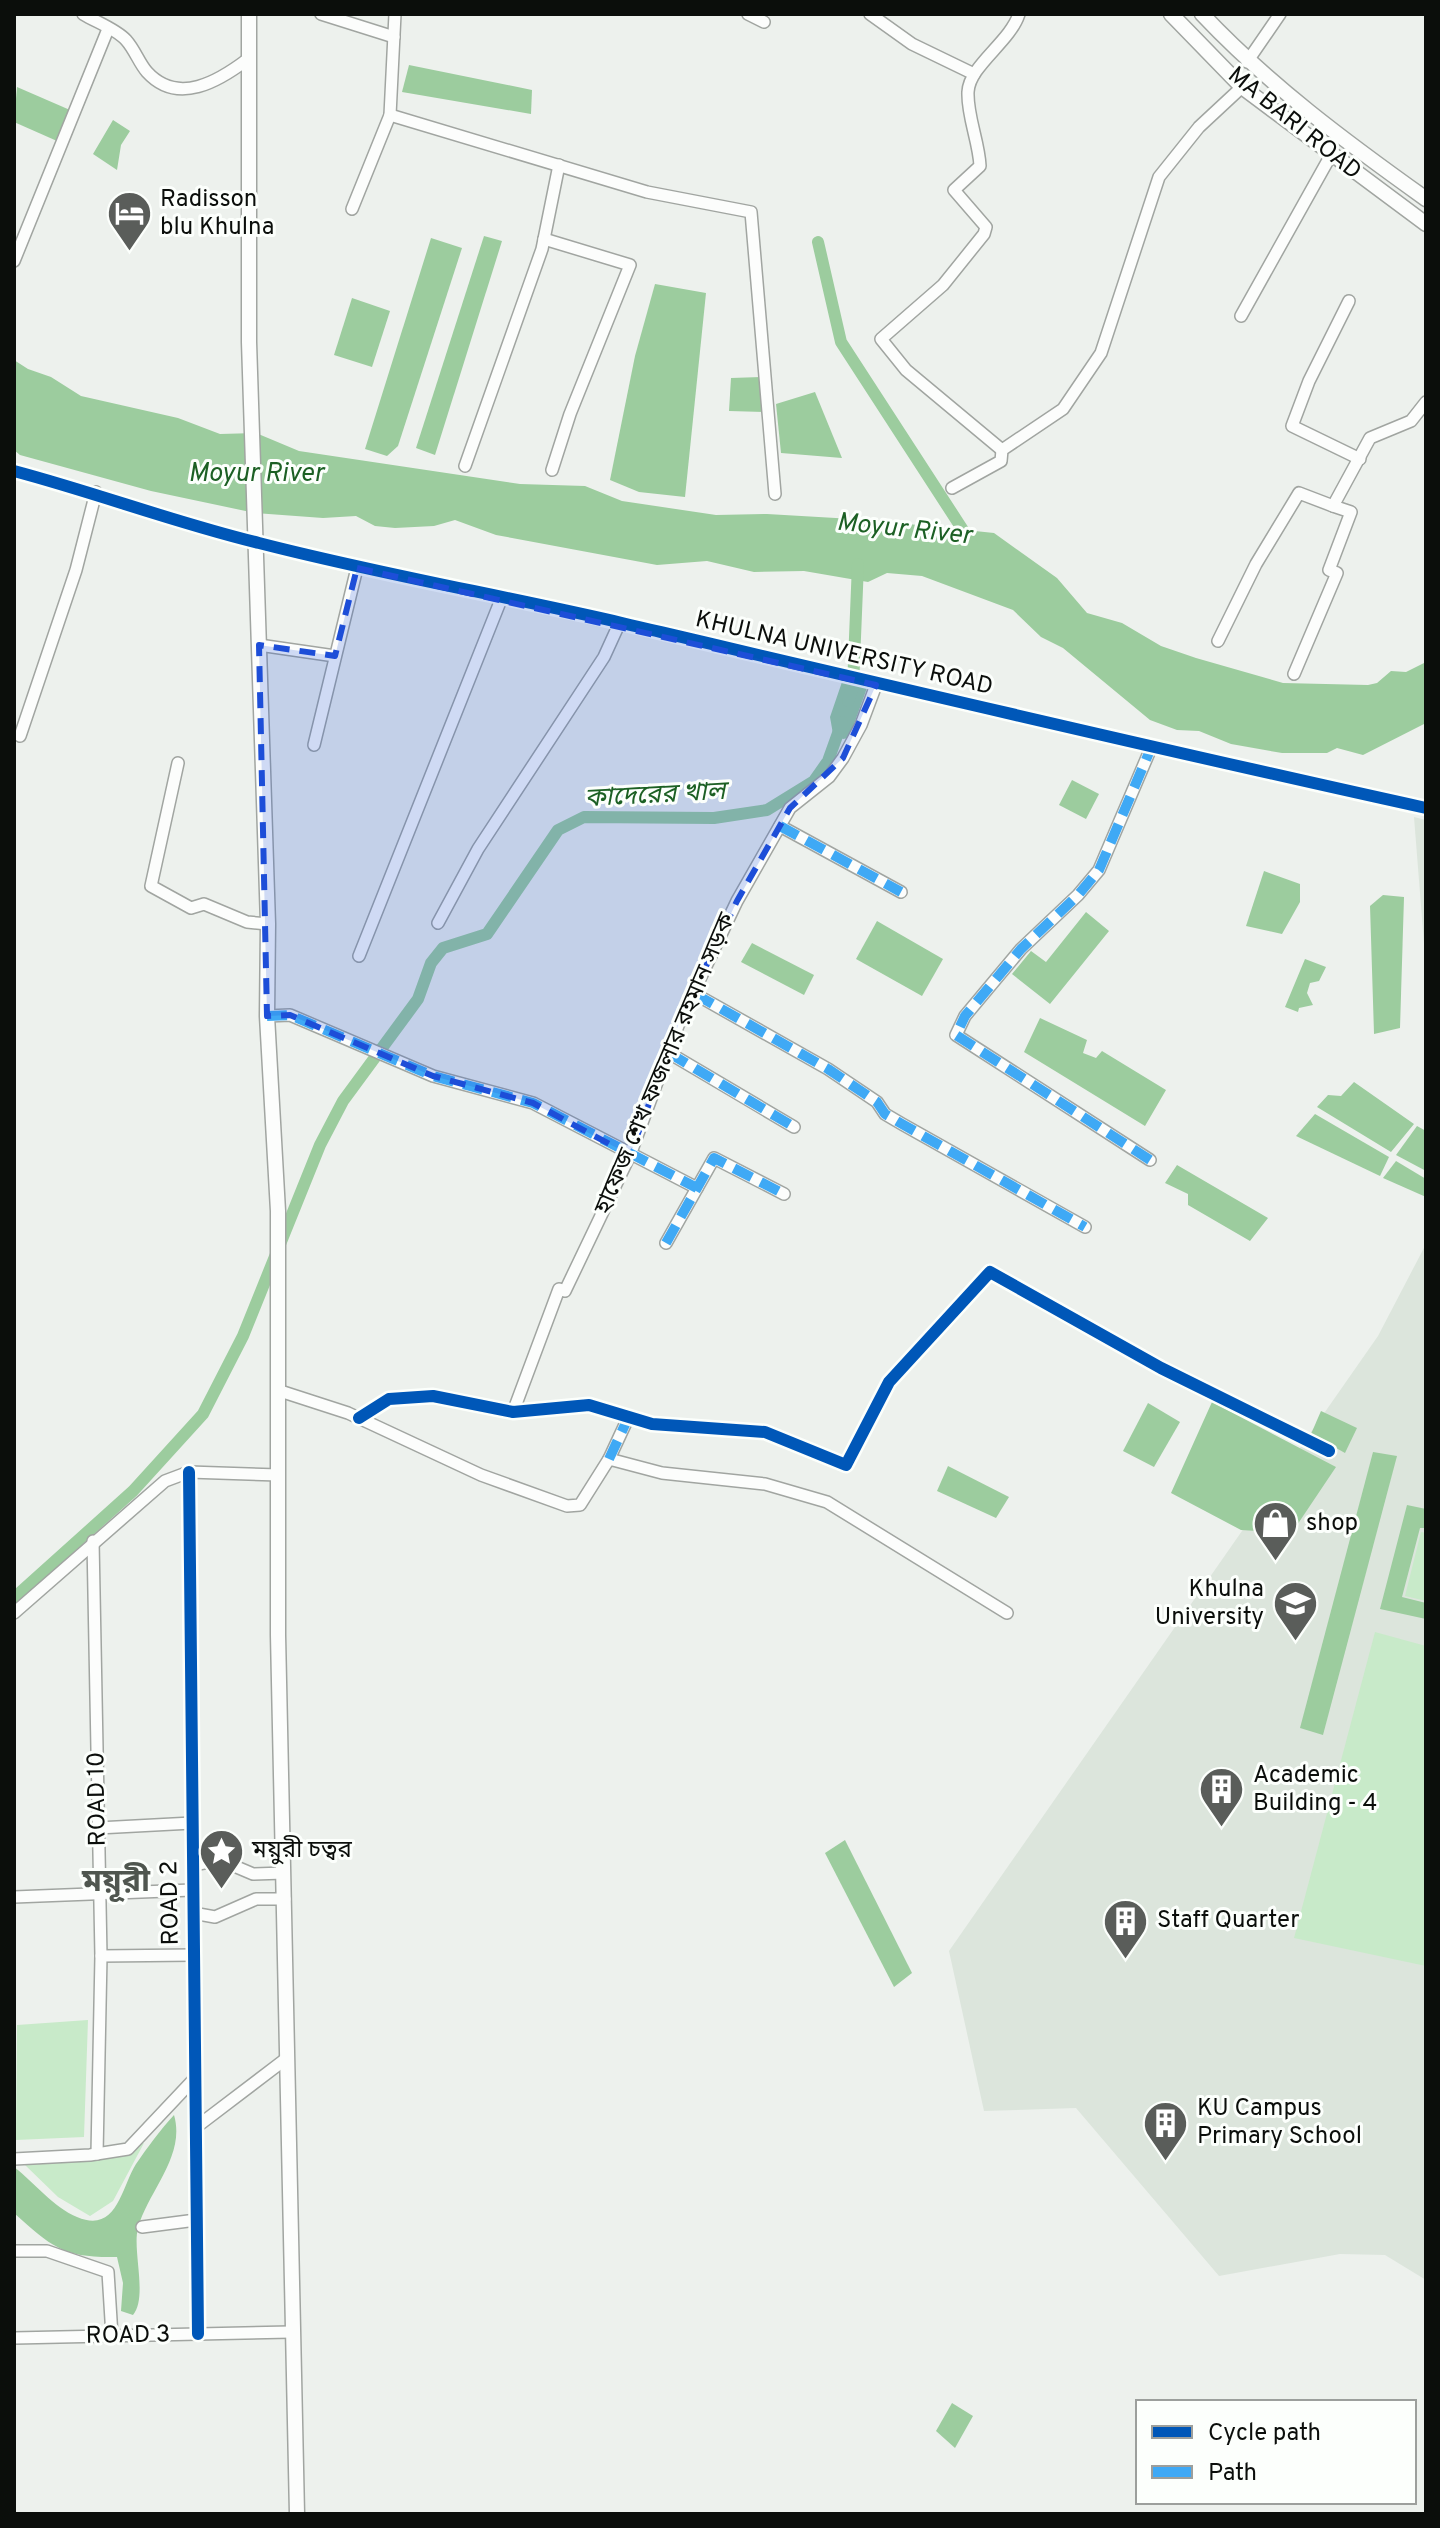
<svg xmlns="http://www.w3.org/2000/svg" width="1440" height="2528" viewBox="0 0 1440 2528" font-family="Overpass,'Noto Sans Bengali',sans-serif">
  <rect width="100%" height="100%" fill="#edf1ed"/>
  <g fill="#dce5dc">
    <path d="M 1414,817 L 1426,820 L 1426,969 Z"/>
    <path d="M 1426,1244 L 1426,2280 L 1385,2255 L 1340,2254 L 1219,2276 L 1076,2108 L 984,2111 L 949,1951 L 1378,1336 Z"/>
  </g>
  <g fill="#c8eac9">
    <path d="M 1421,1532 L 1426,1533 L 1426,1601 L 1405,1596 Z"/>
    <path d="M 1375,1632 L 1426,1646 L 1426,1966 L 1294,1938 Z"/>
    <path d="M 88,2020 L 84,2137 L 16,2140 L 17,2025 Z"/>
    <path d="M 144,2143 L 113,2201 L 90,2216 L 58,2197 L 24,2164 L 97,2160 Z"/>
  </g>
  <g fill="#9ccc9e">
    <path d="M 409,65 L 532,90 L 531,114 L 402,92 Z"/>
    <path d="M 17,87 L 70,110 L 57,141 L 14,122 Z"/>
    <path d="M 113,120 L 130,131 L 121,145 L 117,170 L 93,154 Z"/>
    <path d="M 484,236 L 502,241 L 435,455 L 416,448 Z"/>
    <path d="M 431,238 L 462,248 L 398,446 L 387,456 L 365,449 Z"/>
    <path d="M 655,284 L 706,293 L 685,497 L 639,492 L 610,480 L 635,356 Z"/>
    <path d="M 352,298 L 390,311 L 372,367 L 334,355 Z"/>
    <path d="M 14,360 L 28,369 L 51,377 L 81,396 L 178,418 L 220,434 L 256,433 L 299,451 L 520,484 L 585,486 L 622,501 L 716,515 L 767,514 L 870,520 L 994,533 L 1057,578 L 1087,613 L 1122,623 L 1161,646 L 1196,658 L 1283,683 L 1368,685 L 1377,683 L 1391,671 L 1406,672 L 1426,662 L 1426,723 L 1363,755 L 1337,748 L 1327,753 L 1282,753 L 1231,744 L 1199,731 L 1177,730 L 1150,720 L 1063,648 L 1041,637 L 1013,610 L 922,576 L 887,573 L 868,582 L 804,571 L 754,572 L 707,561 L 657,565 L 496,535 L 455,520 L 434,526 L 395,528 L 375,526 L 356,516 L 323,518 L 255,513 L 151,491 L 20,455 L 14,450 Z"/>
    <path d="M 761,377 L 764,412 L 729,411 L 731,378 Z"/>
    <path d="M 815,392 L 842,458 L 781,453 L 776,404 Z"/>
    <path d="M 843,679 L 848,679 L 853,685 L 860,681 L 867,688 L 849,738 L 843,739 L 833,734 L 830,717 Z"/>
    <path d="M 1072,780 L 1099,794 L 1086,819 L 1059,805 Z"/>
    <path d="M 1264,871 L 1300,884 L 1300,902 L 1282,934 L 1246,926 Z"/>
    <path d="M 1383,895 L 1404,897 L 1400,1028 L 1374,1034 L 1370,906 Z"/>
    <path d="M 1086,912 L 1109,931 L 1050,1004 L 1012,974 L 1031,951 L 1046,962 Z"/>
    <path d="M 877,921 L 943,959 L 922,996 L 856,959 Z"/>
    <path d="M 752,943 L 814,975 L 804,995 L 741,962 Z"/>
    <path d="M 1305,959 L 1326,967 L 1319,981 L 1310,983 L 1307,993 L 1313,1005 L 1299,1008 L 1298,1012 L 1285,1007 Z"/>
    <path d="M 1040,1018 L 1087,1040 L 1083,1053 L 1096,1058 L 1102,1051 L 1166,1090 L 1145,1126 L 1024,1052 Z"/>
    <path d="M 1354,1082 L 1414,1124 L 1391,1152 L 1317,1107 L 1328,1095 L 1341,1096 Z"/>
    <path d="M 1315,1114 L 1389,1157 L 1380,1176 L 1296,1136 Z"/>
    <path d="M 1417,1126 L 1426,1131 L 1426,1171 L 1396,1155 Z"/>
    <path d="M 1396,1161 L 1426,1179 L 1426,1197 L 1383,1178 Z"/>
    <path d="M 1177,1165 L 1268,1218 L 1250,1241 L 1188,1205 L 1188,1194 L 1165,1183 Z"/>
    <path d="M 1212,1402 L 1336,1467 L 1285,1543 L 1273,1539 L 1280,1524 L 1265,1518 L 1257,1531 L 1241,1530 L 1171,1493 Z"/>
    <path d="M 1148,1403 L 1180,1422 L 1154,1467 L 1123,1451 Z"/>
    <path d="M 1321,1411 L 1357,1428 L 1345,1453 L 1311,1434 Z"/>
    <path d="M 1373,1452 L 1397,1456 L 1323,1735 L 1300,1728 Z"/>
    <path d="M 948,1466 L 1009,1497 L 996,1518 L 937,1491 Z"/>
    <path d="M 1407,1505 L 1426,1509 L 1426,1528 L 1420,1528 L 1402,1597 L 1426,1603 L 1426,1619 L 1380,1609 Z"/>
    <path d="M 845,1840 L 912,1973 L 894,1987 L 825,1853 Z"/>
    <path d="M 174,2115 C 186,2156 148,2191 138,2228 C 132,2250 148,2297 133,2315 L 121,2311 L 123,2283 L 117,2257 C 64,2258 53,2248 14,2213 L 14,2167 C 35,2183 53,2207 77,2217 C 117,2234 121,2188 136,2164 C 147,2148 161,2129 174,2115 Z"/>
    <path d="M 952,2403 L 973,2416 L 955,2448 L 936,2431 Z"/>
  </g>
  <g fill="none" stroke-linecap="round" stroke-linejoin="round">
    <g stroke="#9ccc9e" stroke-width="12">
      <path d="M 818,242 L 841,342 L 972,544"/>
      <path d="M 848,701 L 853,686 L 858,564"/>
      <path d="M 14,1598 L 133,1491 L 203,1414 L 243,1336 L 320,1145 L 343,1101 L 418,999 L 431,963 L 443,948 L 487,934 L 558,830 L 584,817 L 714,818 L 767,810 L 814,781 L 828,761 L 842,722"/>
    </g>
    <defs>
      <g id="minor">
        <path d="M 83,14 C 96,22 116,29 126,40 C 135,50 139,63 147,72 C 178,106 219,81 248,59"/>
        <path d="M 321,14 L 394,37"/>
        <path d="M 748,14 L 764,22"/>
        <path d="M 870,14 L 912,44 L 974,74"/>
        <path d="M 1247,62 L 1280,14"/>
        <path d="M 390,115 L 647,192 L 751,212 L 775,494"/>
        <path d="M 352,209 L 390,115 L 395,14"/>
        <path d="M 544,239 L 630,265 L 570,414 L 552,470"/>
        <path d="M 14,261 L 108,29"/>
        <path d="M 1349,301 L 1309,381 L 1292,426 L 1360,459"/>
        <path d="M 1241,316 L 1331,155"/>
        <path d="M 1002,450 L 906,370 L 881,339 L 943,285 L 984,234 L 986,227 L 954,190 L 980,166 C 979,142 967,116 968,92 C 969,66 1010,42 1019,14"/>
        <path d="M 465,466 L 542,249 L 559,165"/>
        <path d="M 14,471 C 97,493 176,523 259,543 C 379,574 501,595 622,623 C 890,686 1157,749 1426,808"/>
        <path d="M 952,488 L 1001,461 L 1002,450 L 1063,409 L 1101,353 L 1159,177 L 1199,127 L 1242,87"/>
        <path d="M 1218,641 L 1256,564 L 1299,493 L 1333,506"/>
        <path d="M 259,645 L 335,656"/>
        <path d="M 1294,674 L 1337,573 L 1329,570 L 1351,512 L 1333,506 L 1370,438 L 1411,421 L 1426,402"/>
        <path d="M 20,736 L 76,570 L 96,492"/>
        <path d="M 314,745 L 357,568"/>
        <path d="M 178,763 L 151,886 L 191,908 L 204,904 L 247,922 L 268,924"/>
        <path d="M 780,826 L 901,892"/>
        <path d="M 438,923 L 478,849 L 604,657 L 620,622"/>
        <path d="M 359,956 L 502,597"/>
        <path d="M 695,994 L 828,1069 L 877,1102 L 885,1114 L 902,1124 L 1085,1227"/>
        <path d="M 267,1016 L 290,1015 L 433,1076 L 533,1103 L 697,1188"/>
        <path d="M 669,1053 L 794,1127"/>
        <path d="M 1150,1160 L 956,1035 L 965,1016 L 1021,949 L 1078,895 L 1099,870 L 1151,748"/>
        <path d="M 666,1243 L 714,1158 L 784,1194"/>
        <path d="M 277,1390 L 348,1413 L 481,1475 L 567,1506 L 580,1505 L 609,1459 L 662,1473 L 765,1484 L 827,1502 L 1007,1613"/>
        <path d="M 513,1412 L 559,1289 L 565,1291 L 630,1155 L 679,1023 L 737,901 L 790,808 L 829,777 L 843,758 L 861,725 L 876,685"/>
        <path d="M 359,1418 L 389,1399 L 433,1396 L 513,1412 L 589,1405 L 652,1424 L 765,1432 L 846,1465 L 889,1382 L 990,1272 L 1161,1368 L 1329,1451"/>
        <path d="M 609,1459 L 629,1416"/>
        <path d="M 189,1472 L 198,2334"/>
        <path d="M 93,1541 L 101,1956 L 97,2154"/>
        <path d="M 14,1613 L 165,1481 L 189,1472 L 279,1475"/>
        <path d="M 98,1828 L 192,1823"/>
        <path d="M 193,1865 L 220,1860 L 253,1874 L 284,1873"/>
        <path d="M 14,1897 L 192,1890"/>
        <path d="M 193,1913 L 215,1917 L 256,1899 L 285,1899"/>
        <path d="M 101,1956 L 194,1955"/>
        <path d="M 195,2128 L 287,2058"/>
        <path d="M 14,2159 L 90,2155 L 128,2149 L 195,2078"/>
        <path d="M 142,2227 L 196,2220"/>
        <path d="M 14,2251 L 47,2251 L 108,2272 L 112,2336"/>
        <path d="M 14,2338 L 291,2332"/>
      </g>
      <g id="major">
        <path d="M 249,14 L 249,342 L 268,924 L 267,1016 L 278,1211 L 278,1635 L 297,2514"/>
        <path d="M 1171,14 L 1242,87 L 1426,224"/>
        <path d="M 1202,14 C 1269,85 1346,142 1426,199"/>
      </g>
    </defs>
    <use href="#minor" stroke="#a1a5a1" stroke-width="14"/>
    <use href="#major" stroke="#a1a5a1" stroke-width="17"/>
    <use href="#minor" stroke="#fcfdfc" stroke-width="11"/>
    <use href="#major" stroke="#fcfdfc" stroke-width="14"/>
    <g stroke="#3fa9f5" stroke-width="10" stroke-dasharray="20 10" stroke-linecap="butt">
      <path d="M 780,826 L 901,892"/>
      <path d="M 695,994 L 828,1069 L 877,1102 L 885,1114 L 902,1124 L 1085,1227"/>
      <path d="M 267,1016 L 290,1015 L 433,1076 L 533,1103 L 697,1188"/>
      <path d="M 669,1053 L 794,1127"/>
      <path d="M 1150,1160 L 956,1035 L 965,1016 L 1021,949 L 1078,895 L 1099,870 L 1151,748"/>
      <path d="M 666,1243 L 714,1158 L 784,1194"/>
      <path d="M 609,1459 L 629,1416"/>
    </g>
    <defs>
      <g id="cycleway">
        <path d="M 14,471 C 97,493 176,523 259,543 C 379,574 501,595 622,623 C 890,686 1157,749 1426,808"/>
        <path d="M 359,1418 L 389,1399 L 433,1396 L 513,1412 L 589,1405 L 652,1424 L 765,1432 L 846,1465 L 889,1382 L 990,1272 L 1161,1368 L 1329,1451"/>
        <path d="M 189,1472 L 198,2334"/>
      </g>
    </defs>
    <use href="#cycleway" stroke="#fcfffc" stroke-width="17"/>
    <use href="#cycleway" stroke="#0057b8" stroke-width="12"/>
  </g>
  <path fill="#1d4ed8" fill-opacity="0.2" stroke="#1d4ed8" stroke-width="6" stroke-dasharray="16 10" stroke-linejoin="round" d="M 357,568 L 876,685 L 843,758 L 790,808 L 737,901 L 679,1023 L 630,1155 L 533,1103 L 433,1076 L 290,1015 L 267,1016 L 259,645 L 335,656 Z"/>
  <defs>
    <symbol id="hotel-pin" viewBox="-11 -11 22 30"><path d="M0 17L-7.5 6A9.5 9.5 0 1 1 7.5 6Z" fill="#5a5d5a" stroke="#fcfffc"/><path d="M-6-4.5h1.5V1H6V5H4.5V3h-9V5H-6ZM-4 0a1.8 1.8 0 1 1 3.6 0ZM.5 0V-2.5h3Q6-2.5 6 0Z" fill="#fff"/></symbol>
    <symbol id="shop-pin" viewBox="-11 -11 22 30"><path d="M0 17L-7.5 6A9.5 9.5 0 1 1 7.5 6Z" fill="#5a5d5a" stroke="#fcfffc"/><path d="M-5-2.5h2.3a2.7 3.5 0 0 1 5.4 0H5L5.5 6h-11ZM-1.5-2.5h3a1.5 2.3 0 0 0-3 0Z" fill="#fff"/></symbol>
    <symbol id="university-pin" viewBox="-11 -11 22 30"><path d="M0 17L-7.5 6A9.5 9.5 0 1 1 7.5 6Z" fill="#5a5d5a" stroke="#fcfffc"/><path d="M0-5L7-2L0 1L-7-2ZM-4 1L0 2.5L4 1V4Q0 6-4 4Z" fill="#fff"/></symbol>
    <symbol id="building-pin" viewBox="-11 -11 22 30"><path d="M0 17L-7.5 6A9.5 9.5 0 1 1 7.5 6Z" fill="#5a5d5a" stroke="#fcfffc"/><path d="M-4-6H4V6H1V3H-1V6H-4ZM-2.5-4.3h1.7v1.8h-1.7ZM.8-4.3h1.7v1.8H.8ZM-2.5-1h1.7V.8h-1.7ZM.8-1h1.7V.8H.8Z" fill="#fff"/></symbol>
    <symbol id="sight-pin" viewBox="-11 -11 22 30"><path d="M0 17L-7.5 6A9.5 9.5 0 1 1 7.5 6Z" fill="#5a5d5a" stroke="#fcfffc"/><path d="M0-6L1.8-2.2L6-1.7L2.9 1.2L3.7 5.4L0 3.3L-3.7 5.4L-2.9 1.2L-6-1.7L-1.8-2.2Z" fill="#fff"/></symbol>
  </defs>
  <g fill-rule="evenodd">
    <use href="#hotel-pin" x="104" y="188" width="51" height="69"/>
    <use href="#shop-pin" x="1250" y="1498" width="51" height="69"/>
    <use href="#university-pin" x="1270" y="1578" width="51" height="69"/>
    <use href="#building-pin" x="1196" y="1764" width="51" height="69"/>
    <use href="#sight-pin" x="196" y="1826" width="51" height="69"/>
    <use href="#building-pin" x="1100" y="1896" width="51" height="69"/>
    <use href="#building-pin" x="1140" y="2098" width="51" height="69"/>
  </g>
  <g text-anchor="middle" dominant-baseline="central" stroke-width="6" stroke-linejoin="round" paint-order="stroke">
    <g font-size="24" fill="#0b0e0b" stroke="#fcfffc">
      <text transform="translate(1294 124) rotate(39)">MA BARI ROAD</text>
      <text transform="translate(844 654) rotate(13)">KHULNA UNIVERSITY ROAD</text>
      <text transform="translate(666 1064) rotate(-67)">হাফেজ শেখ ফজলার রহমান সড়ক</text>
      <text transform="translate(98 1799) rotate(-91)">ROAD 10</text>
      <text transform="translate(171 1903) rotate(-91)">ROAD 2</text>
      <text transform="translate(128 2336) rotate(-1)">ROAD 3</text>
    </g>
    <g font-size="24" fill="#0b0e0b" stroke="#fcfffc" text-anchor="start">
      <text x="160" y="200">Radisson<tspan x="160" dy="28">blu Khulna</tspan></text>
      <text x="1306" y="1524">shop</text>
      <text x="1264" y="1590" text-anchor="end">Khulna<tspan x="1264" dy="28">University</tspan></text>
      <text x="1253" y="1776">Academic<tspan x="1253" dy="28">Building - 4</tspan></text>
      <text x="252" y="1851">ময়ুরী চত্বর</text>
      <text x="1157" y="1921">Staff Quarter</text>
      <text x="1197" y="2109">KU Campus<tspan x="1197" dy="28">Primary School</tspan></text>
    </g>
    <g font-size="26" font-style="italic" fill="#1c6024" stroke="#fcfffc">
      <text x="256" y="474">Moyur River</text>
      <text transform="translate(904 530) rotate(6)">Moyur River</text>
      <text transform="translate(655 796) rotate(-3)">কাদেরের খাল</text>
    </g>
    <g font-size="32" font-weight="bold" fill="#4f564f" stroke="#fcfffc">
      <text x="116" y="1883">ময়ূরী</text>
    </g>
  </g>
  <rect width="1440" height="2528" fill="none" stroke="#0b0e0b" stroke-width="32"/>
  <rect x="1136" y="2400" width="280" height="104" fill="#fcfffc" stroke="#9c9f9c" stroke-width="2"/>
  <rect x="1152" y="2426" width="40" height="12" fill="#0057b8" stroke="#9c9f9c" stroke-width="2"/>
  <text x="1208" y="2440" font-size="24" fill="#0b0e0b">Cycle path</text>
  <rect x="1152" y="2466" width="40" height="12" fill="#3fa9f5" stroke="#9c9f9c" stroke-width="2"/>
  <text x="1208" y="2480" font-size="24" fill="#0b0e0b">Path</text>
</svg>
